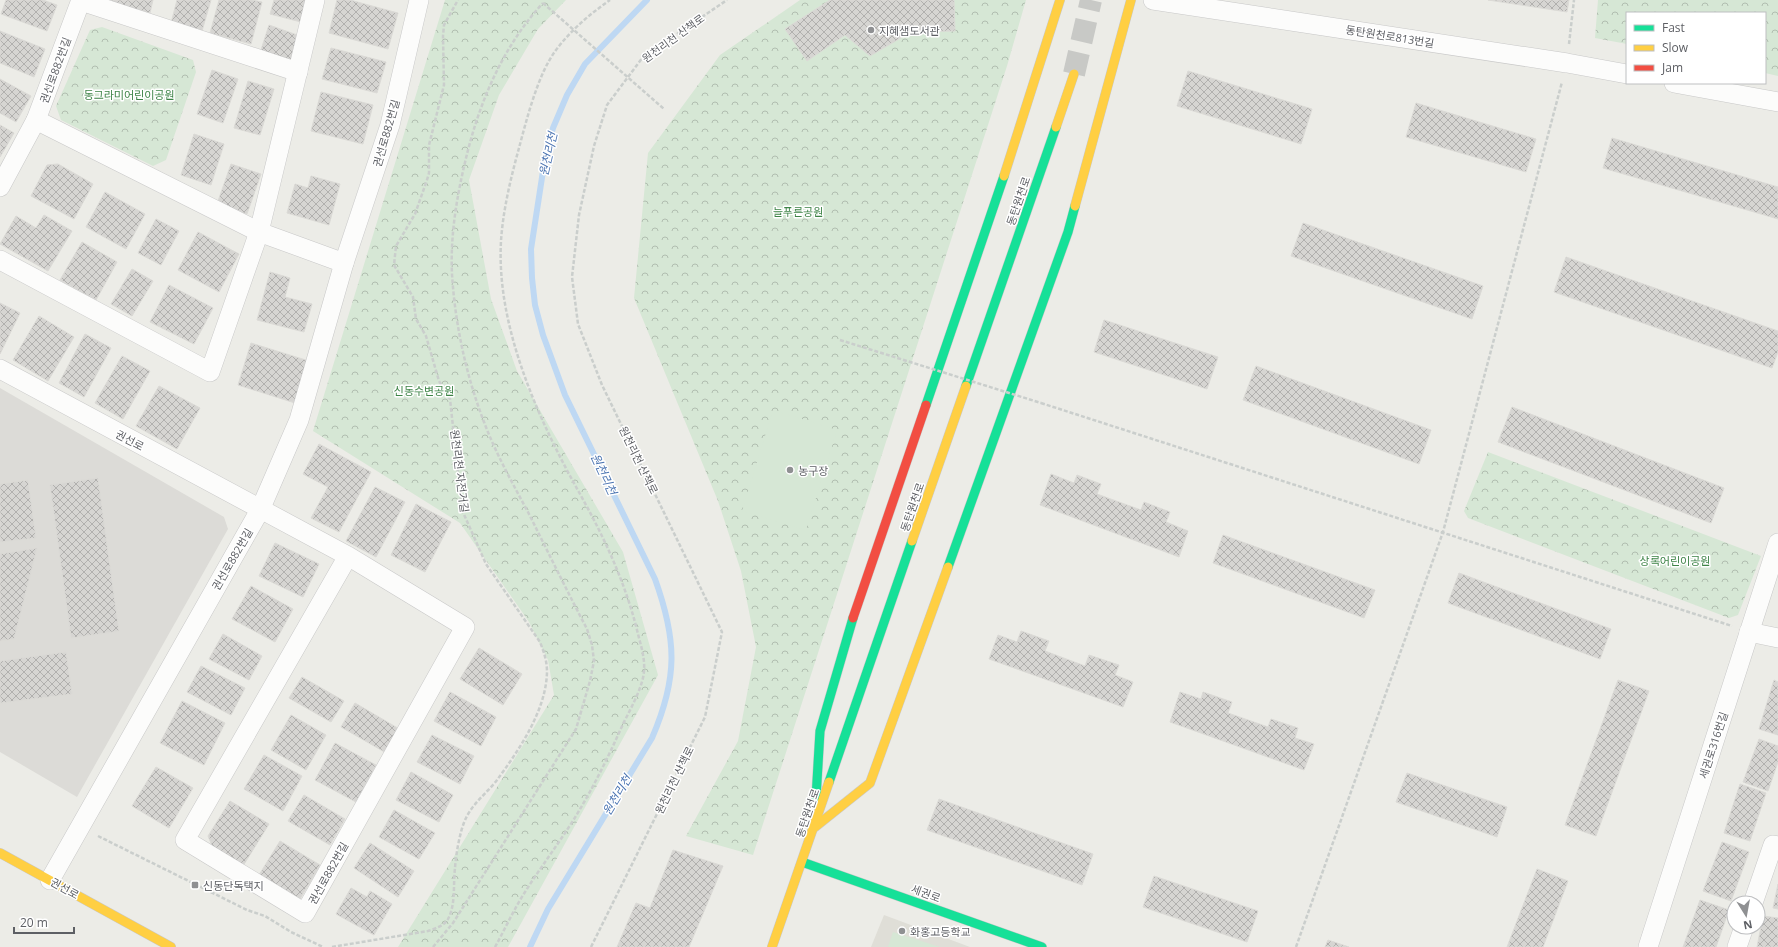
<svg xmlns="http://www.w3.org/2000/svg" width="1778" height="947" viewBox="0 0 1778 947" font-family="'Open Sans','Noto Sans KR',sans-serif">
  <defs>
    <pattern id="forest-crowns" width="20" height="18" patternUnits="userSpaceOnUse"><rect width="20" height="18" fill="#d6e7d5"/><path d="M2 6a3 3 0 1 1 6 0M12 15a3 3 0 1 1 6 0" fill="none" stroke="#b1beb0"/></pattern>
    <pattern id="building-cross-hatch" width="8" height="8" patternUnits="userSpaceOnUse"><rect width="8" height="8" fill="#d6d5d2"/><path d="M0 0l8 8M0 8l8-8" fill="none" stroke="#b1b0ae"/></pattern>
  </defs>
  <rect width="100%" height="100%" fill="#ecece7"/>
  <path fill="#dcdbd7" d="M 0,388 L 224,517 L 228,529 L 77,797 L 0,752 Z"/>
  <path fill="#dfded7" d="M 884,915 L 970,947 L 871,947 Z"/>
  <g fill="url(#forest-crowns)">
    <path d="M 445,0 L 566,0 L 538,29 L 499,95 L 469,180 L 491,299 L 517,371 L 623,552 L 658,675 L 508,947 L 398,947 L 554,695 L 548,660 L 529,622 L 460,523 L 313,431 Z"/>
    <path d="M 800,0 L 1026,0 L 1007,66 L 753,855 L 686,836 L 738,741 L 756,647 L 741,571 L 718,501 L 634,298 L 648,153 L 720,55 Z"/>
    <path d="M 1598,0 L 1778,0 L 1778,76 L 1765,73 L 1765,13 L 1627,13 L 1627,44 L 1595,38 Z"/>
    <path d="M 102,27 L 193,60 L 196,72 L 166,160 L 153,166 L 61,120 L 56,106 L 90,30 Z"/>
    <path d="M 1488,452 L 1761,556 L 1738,615 L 1729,618 L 1468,518 L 1464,511 Z"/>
  </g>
  <g fill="#d6e7d5">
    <path d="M 773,410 L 837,430 L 806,530 L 742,511 Z"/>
    <path d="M 893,932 L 940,947 L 888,947 Z"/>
  </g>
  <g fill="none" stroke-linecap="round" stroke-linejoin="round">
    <path stroke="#bed8f3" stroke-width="6" d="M 530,947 L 548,909 L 652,738 C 678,678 677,640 655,579 L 565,395 L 543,335 L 535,305 L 532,278 L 531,249 L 545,158 L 553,128 L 567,95 L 585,64 L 647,0"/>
  </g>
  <g fill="url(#building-cross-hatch)" stroke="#dbdad6">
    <path d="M 6,0 L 43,0 L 57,5 L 47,31 L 1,14 Z"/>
    <path d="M 112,0 L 153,0 L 150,13 L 111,4 Z"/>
    <path d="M 177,0 L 211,0 L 202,31 L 171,23 Z"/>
    <path d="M 219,0 L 252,0 L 262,2 L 251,44 L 210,33 Z"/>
    <path d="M 274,0 L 307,0 L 301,22 L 270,14 Z"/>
    <path d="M 337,0 L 350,0 L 398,13 L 388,49 L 329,33 Z"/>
    <path d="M 830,0 L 954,0 L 955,31 L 911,32 L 870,56 L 845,35 L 807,61 L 785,29 Z"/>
    <path d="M 1488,0 L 1569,0 L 1567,12 Z"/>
    <path d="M 269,25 L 300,36 L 291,63 L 260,53 Z"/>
    <path d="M 0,31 L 45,49 L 34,77 L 0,63 Z"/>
    <path d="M 331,48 L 386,62 L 377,93 L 322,79 Z"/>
    <path d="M 212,70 L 238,79 L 223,123 L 197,114 Z"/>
    <path d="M 1188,71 L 1312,109 L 1301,144 L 1177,106 Z"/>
    <path d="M 0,79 L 31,96 L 16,122 L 0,113 Z"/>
    <path d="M 248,81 L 274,89 L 260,135 L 234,128 Z"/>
    <path d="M 321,92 L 373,105 L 363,144 L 311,131 Z"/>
    <path d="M 1416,103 L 1536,139 L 1526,172 L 1406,137 Z"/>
    <path d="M 0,125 L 14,133 L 0,157 Z"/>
    <path d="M 194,134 L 224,144 L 211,185 L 181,175 Z"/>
    <path d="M 1612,138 L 1778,187 L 1778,219 L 1603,168 Z"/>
    <path d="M 58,164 L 93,184 L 74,219 L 31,196 L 47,165 Z"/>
    <path d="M 231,164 L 261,174 L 247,214 L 217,204 Z"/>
    <path d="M 311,176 L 340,184 L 329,225 L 287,213 L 295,184 L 308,188 Z"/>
    <path d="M 105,192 L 145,214 L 126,249 L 86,227 Z"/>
    <path d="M 44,215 L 72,231 L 48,271 L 0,244 L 16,216 L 36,228 Z"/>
    <path d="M 156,219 L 179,231 L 161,265 L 138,253 Z"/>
    <path d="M 1303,223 L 1483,286 L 1472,319 L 1291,256 Z"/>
    <path d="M 198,232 L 239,254 L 219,292 L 178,270 Z"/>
    <path d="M 82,242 L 117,262 L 96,300 L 60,280 Z"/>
    <path d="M 1566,257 L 1778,331 L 1778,352 L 1772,368 L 1554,292 Z"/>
    <path d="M 132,269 L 153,281 L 132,316 L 111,304 Z"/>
    <path d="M 270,272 L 290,278 L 285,297 L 312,304 L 304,332 L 257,320 Z"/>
    <path d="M 169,285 L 213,308 L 194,344 L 150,322 Z"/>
    <path d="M 0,303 L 20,313 L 0,354 Z"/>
    <path d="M 39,316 L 74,337 L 48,381 L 13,360 Z"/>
    <path d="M 1104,320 L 1218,357 L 1207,389 L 1094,352 Z"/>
    <path d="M 85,334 L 111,348 L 84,397 L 59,383 Z"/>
    <path d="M 251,343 L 309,361 L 295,403 L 238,385 Z"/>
    <path d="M 122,356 L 150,371 L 123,419 L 95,403 Z"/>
    <path d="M 1256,366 L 1431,430 L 1419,464 L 1243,400 Z"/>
    <path d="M 159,386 L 200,408 L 177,449 L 136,426 Z"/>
    <path d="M 1512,407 L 1724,488 L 1711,523 L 1498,442 Z"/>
    <path d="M 319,444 L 371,472 L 339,532 L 311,518 L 328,487 L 303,474 Z"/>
    <path d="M 1051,474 L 1074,483 L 1077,475 L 1101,484 L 1097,494 L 1141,510 L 1144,502 L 1170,512 L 1166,522 L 1188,531 L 1179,557 L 1040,505 Z"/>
    <path d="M 98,478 L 119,631 L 71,638 L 50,485 Z"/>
    <path d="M 28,480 L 36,538 L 0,542 L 0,484 Z"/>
    <path d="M 375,487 L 405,502 L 376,557 L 346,541 Z"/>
    <path d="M 416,504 L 451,522 L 425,572 L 391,555 Z"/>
    <path d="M 1223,535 L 1375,590 L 1364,618 L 1213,563 Z"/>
    <path d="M 275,543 L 319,564 L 303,597 L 259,576 Z"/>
    <path d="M 37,548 L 14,639 L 0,641 L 0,554 Z"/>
    <path d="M 1459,573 L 1611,629 L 1600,659 L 1448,603 Z"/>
    <path d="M 251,586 L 293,609 L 275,642 L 232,619 Z"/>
    <path d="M 1021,631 L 1049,641 L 1045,651 L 1085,666 L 1089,655 L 1119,665 L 1115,675 L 1133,682 L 1123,707 L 989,659 L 998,635 L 1017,642 Z"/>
    <path d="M 223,634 L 262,656 L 249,680 L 209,659 Z"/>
    <path d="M 479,648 L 522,674 L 503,705 L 460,679 Z"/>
    <path d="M 66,652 L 72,694 L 0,703 L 0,661 Z"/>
    <path d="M 201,666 L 245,688 L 231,715 L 187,692 Z"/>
    <path d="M 302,677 L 344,701 L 331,722 L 289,698 Z"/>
    <path d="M 1618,680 L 1649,691 L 1596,836 L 1565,825 Z"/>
    <path d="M 1774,680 L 1778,682 L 1778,735 L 1759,729 Z"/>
    <path d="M 450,692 L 496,717 L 481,746 L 434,721 Z"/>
    <path d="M 1180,692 L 1201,699 L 1203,692 L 1232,702 L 1228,713 L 1268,727 L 1271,719 L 1298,728 L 1295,738 L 1314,744 L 1304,770 L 1170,722 Z"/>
    <path d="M 182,701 L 225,723 L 204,765 L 160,743 Z"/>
    <path d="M 355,703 L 401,730 L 388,754 L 341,727 Z"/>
    <path d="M 291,715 L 326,735 L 306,770 L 271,750 Z"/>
    <path d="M 432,735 L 474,756 L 460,784 L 417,762 Z"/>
    <path d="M 1759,739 L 1778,746 L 1778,762 L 1768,791 L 1743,782 Z"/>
    <path d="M 335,743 L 376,765 L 356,802 L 315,780 Z"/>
    <path d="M 264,755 L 302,776 L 283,811 L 244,789 Z"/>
    <path d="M 156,767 L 193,788 L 169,828 L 132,806 Z"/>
    <path d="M 411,772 L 453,795 L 439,822 L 396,800 Z"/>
    <path d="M 1407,773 L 1507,807 L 1497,837 L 1396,802 Z"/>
    <path d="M 1740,784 L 1766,793 L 1750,841 L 1724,833 Z"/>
    <path d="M 304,795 L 345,819 L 330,845 L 288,821 Z"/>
    <path d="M 939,799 L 1093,854 L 1082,885 L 927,830 Z"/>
    <path d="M 230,801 L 269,824 L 243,866 L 213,848 L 208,836 Z"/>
    <path d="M 394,810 L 435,833 L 419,859 L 379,837 Z"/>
    <path d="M 280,841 L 320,865 L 300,899 L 259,875 Z"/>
    <path d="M 1722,842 L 1749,852 L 1731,901 L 1703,891 Z"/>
    <path d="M 370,843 L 414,871 L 398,897 L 354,868 Z"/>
    <path d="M 673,850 L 723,866 L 689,947 L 617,947 L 636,903 L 650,908 Z"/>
    <path d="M 1537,869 L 1568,881 L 1543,947 L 1507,947 Z"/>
    <path d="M 1154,876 L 1258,911 L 1247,942 L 1143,907 Z"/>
    <path d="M 1778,884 L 1778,909 L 1773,908 Z"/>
    <path d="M 351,888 L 367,897 L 370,891 L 392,904 L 374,935 L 336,914 Z"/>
    <path d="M 1700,900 L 1729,910 L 1716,947 L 1683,947 Z"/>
    <path d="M 1763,916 L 1778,918 L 1778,947 L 1757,947 Z"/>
    <path d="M 1328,940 L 1349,947 L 1325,947 Z"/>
  </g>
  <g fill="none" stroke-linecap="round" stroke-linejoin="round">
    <path stroke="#c8c9c6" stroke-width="22" stroke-dasharray="22 11" stroke-linecap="butt" d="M 1074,74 L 1091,0"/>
    <defs>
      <g id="street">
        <path d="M 1153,0 L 1567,63 L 1627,74"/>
        <path d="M 81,1 L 298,72"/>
        <path d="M 1674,83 L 1778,102"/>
        <path d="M 36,120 L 259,232 L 344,263"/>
        <path d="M 0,187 L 36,120 L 81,0"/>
        <path d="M 0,260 L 210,372 L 259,232 L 315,0"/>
        <path d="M 0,369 L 348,556 L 465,627 L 305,913 L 185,840 L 348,556"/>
        <path d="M 1749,632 L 1778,638"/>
        <path d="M 50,880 L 260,510 L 299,420 L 344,263 L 390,125 L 419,0"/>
        <path d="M 1753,903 L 1773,845 L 1778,846"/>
        <path d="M 1648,947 L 1778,543"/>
        <path d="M 1737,947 L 1744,927"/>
      </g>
      <g id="fast">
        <path d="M 966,386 L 1056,127"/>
        <path d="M 926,405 L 1004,176"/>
        <path d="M 948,567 L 1068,232 L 1075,206"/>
        <path d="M 829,782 L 912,541"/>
        <path d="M 816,798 L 820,731 L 853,618"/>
        <path d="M 802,862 L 1042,947"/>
      </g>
      <g id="slow">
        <path d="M 1056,127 L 1074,74"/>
        <path d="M 1004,176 L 1060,0"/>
        <path d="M 1075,206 L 1131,0"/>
        <path d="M 912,541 L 966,386"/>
        <path d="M 815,827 L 870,783 L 948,567"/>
        <path d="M 0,853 L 171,947"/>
        <path d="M 772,947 L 829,782"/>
      </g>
      <path id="jam" d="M 853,618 L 926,405"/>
    </defs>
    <use href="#street" stroke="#c8c8c8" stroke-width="20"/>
    <use href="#fast" stroke="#c9c9c9" stroke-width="10"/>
    <use href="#slow" stroke="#c9c9c9" stroke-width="10"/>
    <use href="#jam" stroke="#c9c9c9" stroke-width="10"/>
    <g stroke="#cacecc" stroke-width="2.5" stroke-dasharray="4 2" stroke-linecap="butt">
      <path d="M 1569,44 L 1574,0"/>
      <path d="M 1041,403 L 1732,626"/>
      <path d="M 98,836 L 247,910 L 265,916 L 291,932 L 323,947"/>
      <path d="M 332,947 L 428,931 C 436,928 444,926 448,919 C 456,904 453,884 455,868 C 456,854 460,830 466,818 C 473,803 487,793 497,780 C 519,750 546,711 547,672 C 547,661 544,652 540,642 L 486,564 L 462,510 L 450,399 L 439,381 L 426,336 L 416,319 L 413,297 L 394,265 L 396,246 L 415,214 L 427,180 L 429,173 L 429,145 L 444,85 L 443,36 L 444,25 L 458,0"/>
      <path d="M 433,947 L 453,923 L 576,729 L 590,681 L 594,661 L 592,645 L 587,629 C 567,591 548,552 529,514 C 513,484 496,454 484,422 C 466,375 455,324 452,274 C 450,232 458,190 468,150 C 482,96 505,44 543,3"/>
      <path d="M 495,947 C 505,929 514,909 525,892 C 544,862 566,834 583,804 C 598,778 611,751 623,724 C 630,710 644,685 644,670 C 645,658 641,646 638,634 C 626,584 605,539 580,494 C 539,421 496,327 501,241 C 503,210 511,177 519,148 C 527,118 538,74 556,50 C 571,30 590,14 610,0"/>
      <path d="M 591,947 L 705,717 L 722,632 L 602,385 L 578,324 L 572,277 L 579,215 L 594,146 L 607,105 L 643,57 L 727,0"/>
      <path d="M 1296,947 L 1443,532 L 1562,82"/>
    </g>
    <use href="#street" stroke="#fcfcfb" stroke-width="19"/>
    <use href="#fast" stroke="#16e098" stroke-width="9"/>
    <use href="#slow" stroke="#ffcf43" stroke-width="9"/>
    <use href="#jam" stroke="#f24e42" stroke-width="9"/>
    <g stroke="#cacecc" stroke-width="2.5" stroke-dasharray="4 2" stroke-linecap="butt">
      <path d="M 543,3 L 664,109"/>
      <path d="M 840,340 L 1041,403"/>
    </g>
  </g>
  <g fill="#8f9092" stroke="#fff" stroke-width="1.5">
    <circle cx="871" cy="30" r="4"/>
    <circle cx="790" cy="470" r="4"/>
    <rect x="191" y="881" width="8" height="8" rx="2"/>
    <circle cx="902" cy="931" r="4"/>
  </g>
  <g text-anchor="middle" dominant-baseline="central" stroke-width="3" stroke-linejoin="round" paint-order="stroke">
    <g font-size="11" fill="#5d5f64" stroke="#fff" text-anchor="start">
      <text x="879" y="30">지혜샘도서관</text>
      <text x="798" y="470">농구장</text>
      <text x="203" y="885">신동단독택지</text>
      <text x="910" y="931">화홍고등학교</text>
    </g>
    <g font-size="11" fill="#5d5f64" stroke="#fff">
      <text transform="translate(1390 36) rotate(9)">동탄원천로813번길</text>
      <text transform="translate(673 38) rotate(-36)">원천리천 산책로</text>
      <text transform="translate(55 70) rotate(-70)">권선로882번길</text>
      <text transform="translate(386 133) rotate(-74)">권선로882번길</text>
      <text transform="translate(1018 201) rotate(-71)">동탄원천로</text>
      <text transform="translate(130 440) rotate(28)">권선로</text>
      <text transform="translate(639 460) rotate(64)">원천리천 산책로</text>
      <text transform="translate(460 471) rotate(83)">원천리천 자전거길</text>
      <text transform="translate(912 507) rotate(-71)">동탄원천로</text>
      <text transform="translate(232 559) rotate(-60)">권선로882번길</text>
      <text transform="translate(1713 745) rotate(-72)">세권로316번길</text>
      <text transform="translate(674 780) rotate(-64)">원천리천 산책로</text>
      <text transform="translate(807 813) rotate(-71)">동탄원천로</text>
      <text transform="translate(328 873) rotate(-61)">권선로882번길</text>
      <text transform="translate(65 888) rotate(29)">권선로</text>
      <text transform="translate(926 893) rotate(20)">세권로</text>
    </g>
    <g font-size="11" fill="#3d8346" stroke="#fff">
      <text x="129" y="94">동그라미어린이공원</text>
      <text x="798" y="211">늘푸른공원</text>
      <text x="424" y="390">신동수변공원</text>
      <text x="1675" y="560">상록어린이공원</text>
    </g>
    <g font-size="12" font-style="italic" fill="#4c75b2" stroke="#fff">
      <text transform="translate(548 154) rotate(-77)">원천리천</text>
      <text transform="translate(604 474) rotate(65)">원천리천</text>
      <text transform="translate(617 795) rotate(-59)">원천리천</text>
    </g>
  </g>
  <rect x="1626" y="12" width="140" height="72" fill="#ffffff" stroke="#bebfc1"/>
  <rect x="1634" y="25" width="20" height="6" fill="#16e098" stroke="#bebfc1"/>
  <text x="1662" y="32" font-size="12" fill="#5d5f64">Fast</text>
  <rect x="1634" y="45" width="20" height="6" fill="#ffcf43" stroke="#bebfc1"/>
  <text x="1662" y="52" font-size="12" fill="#5d5f64">Slow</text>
  <rect x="1634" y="65" width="20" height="6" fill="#f24e42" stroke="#bebfc1"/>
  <text x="1662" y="72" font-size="12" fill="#5d5f64">Jam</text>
  <g transform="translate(1746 915) rotate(169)"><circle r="19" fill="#ffffff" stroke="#bebfc1"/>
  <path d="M0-3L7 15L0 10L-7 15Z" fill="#8f9092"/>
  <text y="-6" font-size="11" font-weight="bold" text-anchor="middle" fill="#5d5f64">N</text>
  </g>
  <path d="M14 927v6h60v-6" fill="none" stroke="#5d5f64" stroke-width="2"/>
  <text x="20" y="927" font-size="12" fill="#5d5f64" stroke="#ffffff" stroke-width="3" paint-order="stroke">20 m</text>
</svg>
